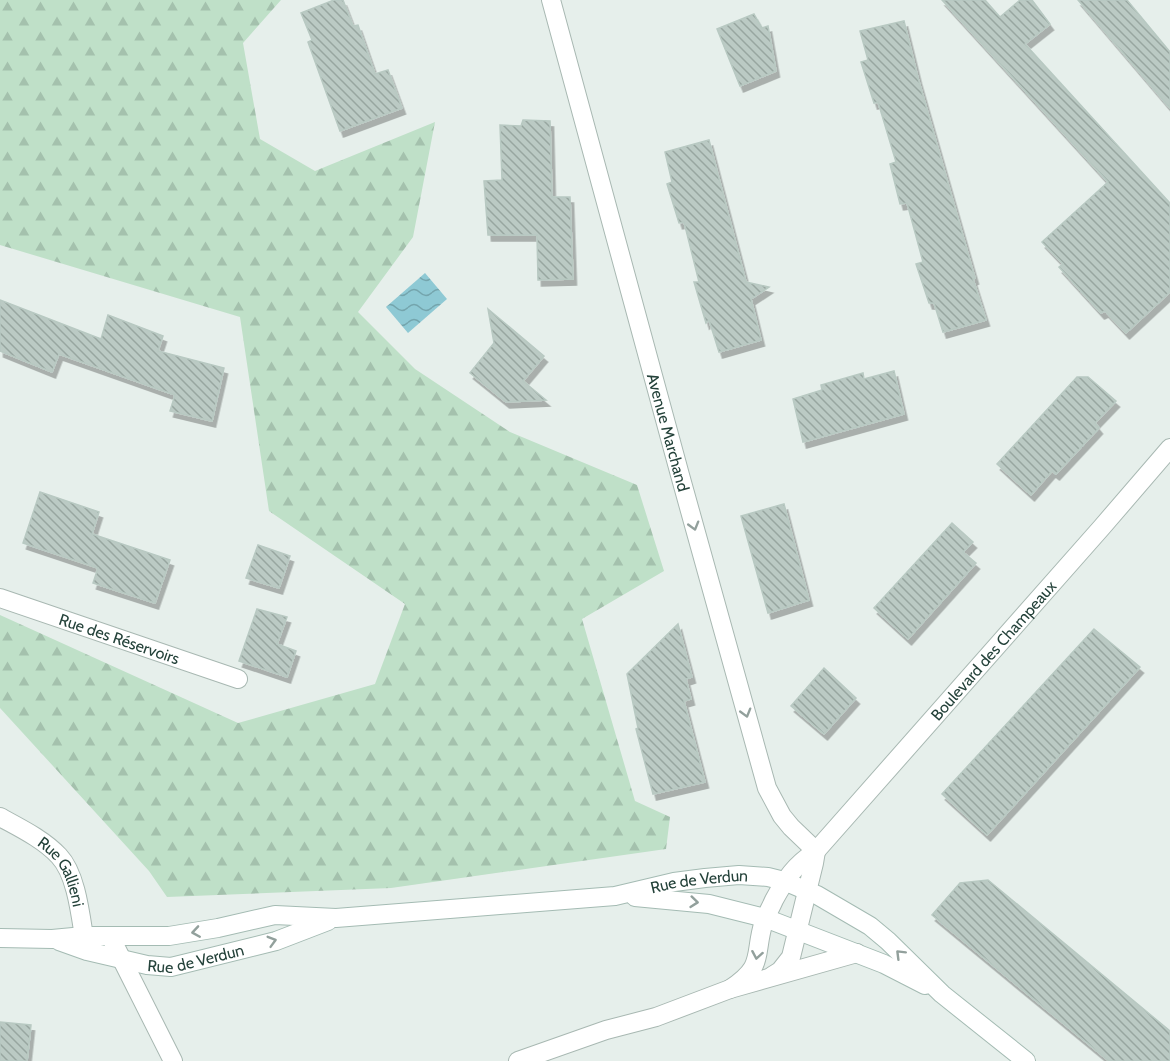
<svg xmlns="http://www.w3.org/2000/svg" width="1170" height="1061" viewBox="0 0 1170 1061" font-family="Cabin,sans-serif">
  <defs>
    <pattern id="forest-firs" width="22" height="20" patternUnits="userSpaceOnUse" patternTransform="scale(1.5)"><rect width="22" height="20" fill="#bfe0c8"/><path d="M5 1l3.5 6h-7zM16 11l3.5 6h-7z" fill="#a4c1ad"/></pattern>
    <pattern id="water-waves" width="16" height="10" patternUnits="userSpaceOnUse" patternTransform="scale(1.5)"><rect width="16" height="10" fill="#8ec9d4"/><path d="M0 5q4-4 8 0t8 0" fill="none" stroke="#74a5ad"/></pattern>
    <pattern id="building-back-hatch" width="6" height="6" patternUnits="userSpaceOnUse" patternTransform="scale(1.5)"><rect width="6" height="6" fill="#bbcac4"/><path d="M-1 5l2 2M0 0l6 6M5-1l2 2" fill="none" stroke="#98a6a0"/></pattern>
    <filter id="shadow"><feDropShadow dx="3.5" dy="6" stdDeviation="0" flood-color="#0004"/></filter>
  </defs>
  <rect width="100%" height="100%" fill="#e6efeb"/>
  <path fill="url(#forest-firs)" d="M 0,0 L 281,0 L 243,43 L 260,139 L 315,171 L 435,122 L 413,237 L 358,312 L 415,369 L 510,432 L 637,485 L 664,571 L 582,619 L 635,801 L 670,817 L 666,849 L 391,888 L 167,897 L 149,871 L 0,708 L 0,615 L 238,723 L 375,684 L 405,604 L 269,511 L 240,317 L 0,245 Z"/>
  <path fill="url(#water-waves)" d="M 425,273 L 447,299 L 408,333 L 386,307 Z"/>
  <g fill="url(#building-back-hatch)" stroke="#b8c9c2" stroke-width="1.5" filter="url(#shadow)">
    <path d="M 334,0 L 343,0 L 353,26 L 358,25 L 375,74 L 388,70 L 402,108 L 340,131 L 308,42 L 312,40 L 301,13 Z"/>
    <path d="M 942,0 L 985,0 L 1000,17 L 1020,0 L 1032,0 L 1050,24 L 1025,44 L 1170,203 L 1170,292 L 1126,333 L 1105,311 L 1101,313 L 1059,267 L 1063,264 L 1042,242 L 1108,182 Z"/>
    <path d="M 1078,0 L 1127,0 L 1170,52 L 1170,108 Z"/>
    <path d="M 754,14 L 762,28 L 768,26 L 776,71 L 740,86 L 717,29 Z"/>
    <path d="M 904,21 L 918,78 L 975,278 L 973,279 L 986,320 L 943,332 L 934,303 L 929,303 L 916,264 L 923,262 L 907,203 L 900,204 L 890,164 L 896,162 L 878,102 L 874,103 L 861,62 L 868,60 L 860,31 Z"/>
    <path d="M 523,120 L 550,121 L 552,197 L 570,197 L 573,279 L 538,280 L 537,235 L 488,235 L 484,181 L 502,180 L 500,125 L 521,126 Z"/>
    <path d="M 709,140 L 746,282 L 769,287 L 751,299 L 761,340 L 719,352 L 709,320 L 706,323 L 694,282 L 699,282 L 684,222 L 679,223 L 667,184 L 672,182 L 665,152 Z"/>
    <path d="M 0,300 L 101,339 L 108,315 L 163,336 L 158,351 L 224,368 L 212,421 L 170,411 L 175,395 L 59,354 L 52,372 L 0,351 Z"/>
    <path d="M 488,309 L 544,356 L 523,381 L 546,400 L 506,402 L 470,373 L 494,343 Z"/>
    <path d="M 894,371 L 904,414 L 803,442 L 793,399 L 822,390 L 821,385 L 863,373 L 864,379 Z"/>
    <path d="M 1077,377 L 1088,377 L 1116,401 L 1095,423 L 1099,428 L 1056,474 L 1052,471 L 1031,495 L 997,464 Z"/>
    <path d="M 40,492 L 99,512 L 92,534 L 170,560 L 155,603 L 93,583 L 98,568 L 23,543 Z"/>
    <path d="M 784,504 L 809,600 L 768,613 L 741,516 Z"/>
    <path d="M 952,523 L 973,542 L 963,552 L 976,563 L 908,639 L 874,608 Z"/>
    <path d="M 258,545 L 290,556 L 279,588 L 246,578 Z"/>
    <path d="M 257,609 L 287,617 L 277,644 L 296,651 L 287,677 L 239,661 Z"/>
    <path d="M 678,624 L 692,677 L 686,679 L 691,699 L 684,701 L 705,782 L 653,794 L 636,729 L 638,728 L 627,674 Z"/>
    <path d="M 1094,629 L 1140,667 L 987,835 L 942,794 Z"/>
    <path d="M 824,668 L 856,698 L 824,734 L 791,706 Z"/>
    <path d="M 988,880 L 1170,1031 L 1170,1061 L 1109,1061 L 932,915 L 960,883 Z"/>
    <path d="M 0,1022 L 31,1025 L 27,1061 L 0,1061 Z"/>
  </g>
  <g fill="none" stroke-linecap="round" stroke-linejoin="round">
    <defs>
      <g id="street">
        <path id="s1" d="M 551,0 L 680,475 L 767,788 L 782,816 L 791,827 L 816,851"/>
        <path id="s2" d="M 0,598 L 238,679"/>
        <path id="s3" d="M 0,817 C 20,828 43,839 59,856 C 78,876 81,922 86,949"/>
        <path d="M 110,936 L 173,1061"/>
        <path d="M 772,976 L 780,971 L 791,957 L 814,863 L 816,851"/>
        <path id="s4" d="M 730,989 C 766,965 753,956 764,921 C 767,914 771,907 774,900 C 786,878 795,865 816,851 L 1102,527 L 1170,448"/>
        <path d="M 518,1061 L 606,1030 L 656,1017 L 730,989 L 857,953"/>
      </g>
      <g id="secondary">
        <path d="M 635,897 L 709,904 L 765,918 L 884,964 L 925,985"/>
        <path id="s5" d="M 0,938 L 52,939 L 84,936 L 169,936 L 218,928 L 275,915 L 336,918 L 615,896 L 674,882 L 705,878 L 739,875 L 768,877 L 784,881 L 817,895 L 870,926 L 888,941 L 942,994 L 1026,1061"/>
        <path id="s6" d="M 59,941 L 87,951 L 147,965 L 171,967 L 276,941 L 328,921"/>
      </g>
    </defs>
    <use href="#street" stroke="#a8b8b2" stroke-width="20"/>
    <use href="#secondary" stroke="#a4bbb3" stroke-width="20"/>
    <use href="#street" stroke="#fff" stroke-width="18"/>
    <use href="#secondary" stroke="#fff" stroke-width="18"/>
  </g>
  <defs><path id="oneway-chevron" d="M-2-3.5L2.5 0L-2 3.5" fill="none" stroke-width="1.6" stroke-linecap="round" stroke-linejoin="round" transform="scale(1.5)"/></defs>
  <g stroke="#92a09c">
    <use href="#oneway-chevron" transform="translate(694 526) rotate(74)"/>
    <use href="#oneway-chevron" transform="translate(746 713) rotate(74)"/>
    <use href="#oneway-chevron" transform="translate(694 902) rotate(6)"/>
    <use href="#oneway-chevron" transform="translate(196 932) rotate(171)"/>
    <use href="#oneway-chevron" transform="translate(272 941) rotate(-16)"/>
    <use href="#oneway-chevron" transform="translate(900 954) rotate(-135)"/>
    <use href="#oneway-chevron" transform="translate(757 955) rotate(100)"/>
  </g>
  <g text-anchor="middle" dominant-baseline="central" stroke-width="6" stroke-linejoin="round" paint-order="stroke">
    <g font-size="16" fill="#24423a" stroke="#f7fbf9">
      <text stroke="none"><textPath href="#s1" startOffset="448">Avenue Marchand</textPath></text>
      <text stroke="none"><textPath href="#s2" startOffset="126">Rue des Réservoirs</textPath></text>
      <text stroke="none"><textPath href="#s4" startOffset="436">Boulevard des Champeaux</textPath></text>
      <text stroke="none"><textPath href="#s3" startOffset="86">Rue Gallieni</textPath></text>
      <text stroke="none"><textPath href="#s5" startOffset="704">Rue de Verdun</textPath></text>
      <text stroke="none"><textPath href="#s6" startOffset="141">Rue de Verdun</textPath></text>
    </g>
  </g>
</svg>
